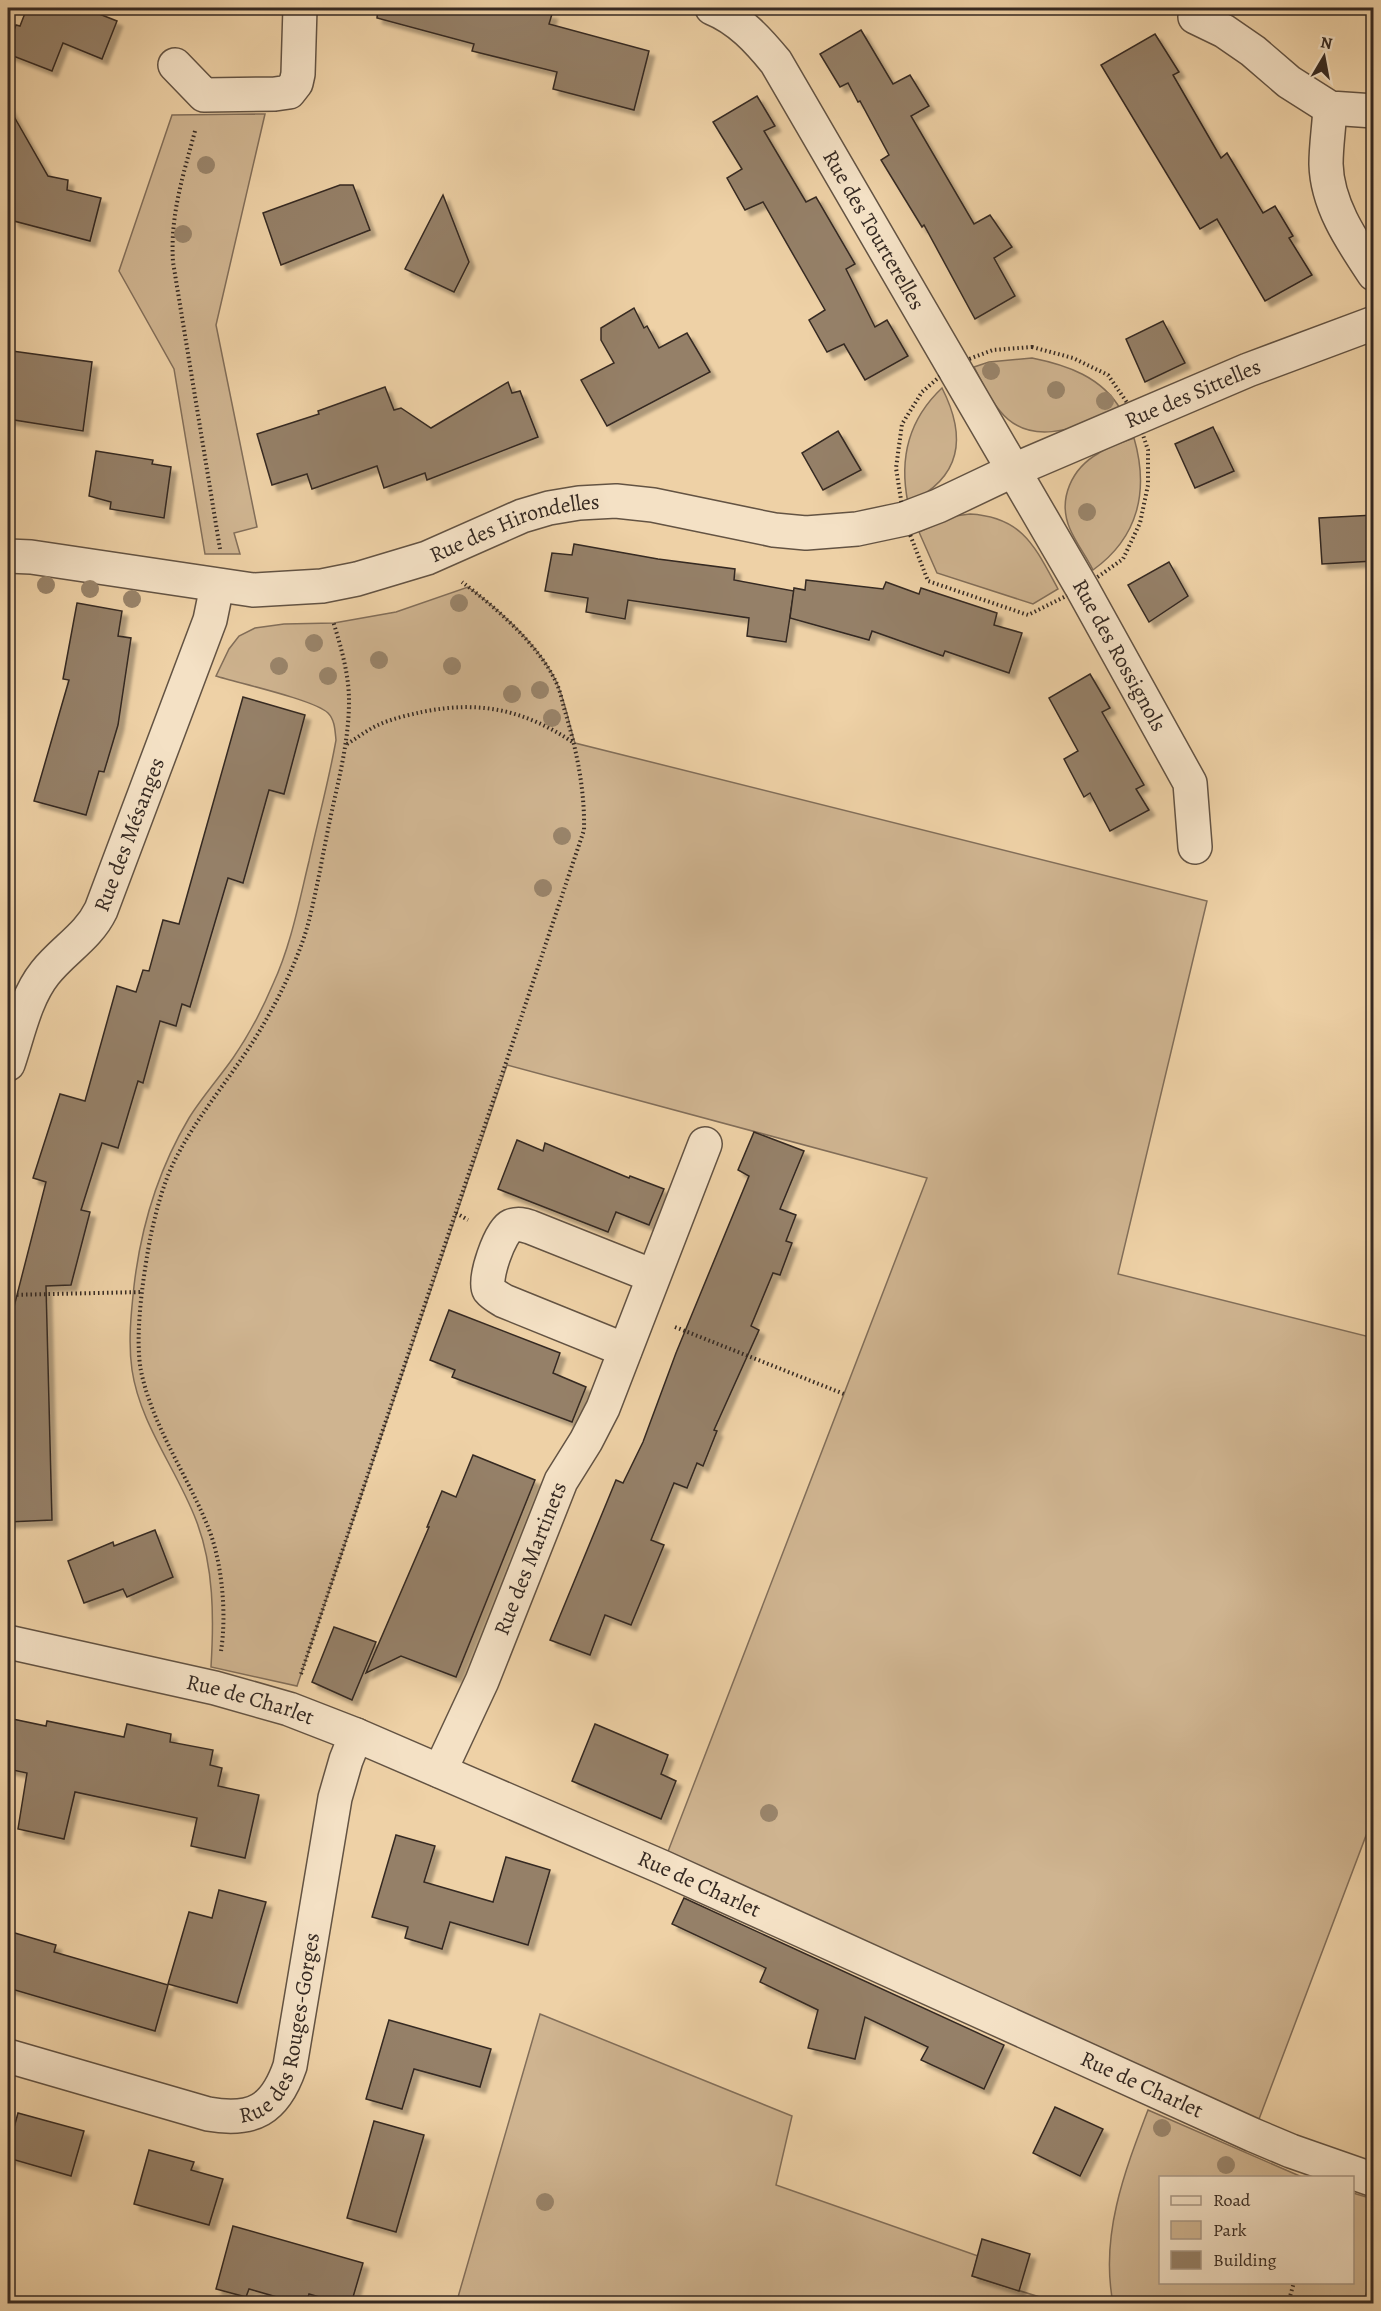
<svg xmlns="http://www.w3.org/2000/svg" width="1381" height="2311" viewBox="0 0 1381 2311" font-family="Alegreya,serif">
  <defs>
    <filter id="shadow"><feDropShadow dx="5.5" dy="5.5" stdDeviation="1.5" flood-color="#0004"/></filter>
  </defs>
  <rect width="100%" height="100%" fill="#eed1a6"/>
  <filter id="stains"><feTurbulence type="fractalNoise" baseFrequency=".00333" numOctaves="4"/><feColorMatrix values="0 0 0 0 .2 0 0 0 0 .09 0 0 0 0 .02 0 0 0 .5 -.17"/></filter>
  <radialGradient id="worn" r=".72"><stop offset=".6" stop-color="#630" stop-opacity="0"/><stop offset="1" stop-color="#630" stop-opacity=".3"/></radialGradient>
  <g fill="#cfb490" stroke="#826e59" stroke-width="1.5">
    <path d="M 265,114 L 216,325 L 257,527 L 234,533 L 240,554 L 205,554 L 174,369 L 119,271 L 172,115 Z"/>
    <path d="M 1032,358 C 1067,365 1102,377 1121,410 C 1084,424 1032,451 1000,411 C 989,398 982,382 974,367 L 989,362 Z"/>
    <path d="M 942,388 C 967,437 962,478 908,503 C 899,459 909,419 942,388 Z"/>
    <path d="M 1134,438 C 1149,490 1139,537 1093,570 C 1086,556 1076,543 1070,529 C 1057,499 1072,468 1099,453 C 1109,446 1122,442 1134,438 Z"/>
    <path d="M 970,514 C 1023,517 1035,547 1058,589 L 1033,604 L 937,573 L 919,532 L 955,516 Z"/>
    <path d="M 468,587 C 500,610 539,646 556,681 C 565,700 569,724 575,743 L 1207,901 L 1118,1274 L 1374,1338 L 1373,1817 L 1253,2135 L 662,1867 L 927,1178 L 507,1065 L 297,1686 L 211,1667 C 214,1618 214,1566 196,1520 C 177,1470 140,1424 132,1370 C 128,1342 131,1314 134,1286 C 141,1226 158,1170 189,1118 C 202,1097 219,1078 233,1058 C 249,1035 262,1010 273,984 C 291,945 299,902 309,861 C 318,820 329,780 336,740 C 335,731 335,720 328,713 C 315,700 238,683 216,676 L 229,649 L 239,636 L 255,628 L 284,624 L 334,623 L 396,612 Z"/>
    <path d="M 540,2014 L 792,2116 L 776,2185 L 978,2256 L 972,2276 L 1059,2303 L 456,2304 Z"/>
    <path d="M 1148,2110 L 1302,2177 L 1160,2178 L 1160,2282 L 1352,2282 L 1353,2193 L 1373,2199 L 1373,2274 L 1363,2303 L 1113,2303 C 1100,2236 1124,2173 1148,2110 Z"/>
  </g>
  <g fill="#958067" stroke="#352922" stroke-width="1.5" filter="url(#shadow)">
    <path d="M 27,8 L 84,8 L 117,21 L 102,59 L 63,43 L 52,71 L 8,54 L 8,46 L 16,25 L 20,26 Z"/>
    <path d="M 378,8 L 526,8 L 552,14 L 549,24 L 649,51 L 634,110 L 553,89 L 557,72 L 472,51 L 474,44 L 377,18 Z"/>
    <path d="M 861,30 L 893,84 L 910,75 L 929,106 L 911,116 L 974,224 L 990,215 L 1012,247 L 994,258 L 1015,296 L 975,319 L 924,225 L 922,227 L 881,160 L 889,155 L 860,101 L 858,102 L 848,83 L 840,87 L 820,54 Z"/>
    <path d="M 1155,34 L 1179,72 L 1173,75 L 1221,158 L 1227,153 L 1263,213 L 1275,206 L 1293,236 L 1289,238 L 1312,275 L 1265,301 L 1217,219 L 1200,229 L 1101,65 Z"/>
    <path d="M 757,96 L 775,126 L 764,131 L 806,202 L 816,197 L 855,264 L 846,269 L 875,327 L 887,320 L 908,356 L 865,380 L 844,344 L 827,352 L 809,320 L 825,310 L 763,202 L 745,210 L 727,178 L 742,169 L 713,122 Z"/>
    <path d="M 8,106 L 48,176 L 68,180 L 67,190 L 101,198 L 90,241 L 14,221 L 8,209 Z"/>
    <path d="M 340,185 L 353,185 L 370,230 L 281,265 L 263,213 Z"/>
    <path d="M 443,195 L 469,262 L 454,292 L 405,269 Z"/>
    <path d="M 634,308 L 644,328 L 647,326 L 659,348 L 687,333 L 710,372 L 607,426 L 581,380 L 614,363 L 601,340 L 601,328 Z"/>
    <path d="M 1163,321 L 1185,363 L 1145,382 L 1126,339 Z"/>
    <path d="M 12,351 L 92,362 L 83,431 L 8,419 L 8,380 Z"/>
    <path d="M 508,382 L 512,393 L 520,391 L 538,437 L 427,480 L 425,473 L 384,488 L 377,466 L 312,489 L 307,474 L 272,485 L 257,434 L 319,414 L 318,411 L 385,387 L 394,410 L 401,408 L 431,428 Z"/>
    <path d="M 1213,427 L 1234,471 L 1195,488 L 1175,444 Z"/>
    <path d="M 838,431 L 861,470 L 823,490 L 802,453 Z"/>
    <path d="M 96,451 L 153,460 L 152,464 L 171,467 L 164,518 L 110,509 L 111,502 L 89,496 Z"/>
    <path d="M 1374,515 L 1374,561 L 1322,564 L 1319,518 Z"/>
    <path d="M 574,544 L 658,559 L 735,569 L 734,580 L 794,591 L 786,642 L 747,636 L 749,618 L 689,609 L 628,600 L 625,619 L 586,612 L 588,598 L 545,591 L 552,553 L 572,555 Z"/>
    <path d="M 1169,562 L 1188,596 L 1149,622 L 1128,585 Z"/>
    <path d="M 806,580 L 883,589 L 886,582 L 919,594 L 921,588 L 997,613 L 994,625 L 1022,633 L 1009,673 L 945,651 L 943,656 L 872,631 L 869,640 L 790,618 L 794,588 L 805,590 Z"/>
    <path d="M 77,603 L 122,611 L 118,636 L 131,638 L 118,725 L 104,772 L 99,771 L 86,815 L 34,801 L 69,680 L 63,679 Z"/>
    <path d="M 1090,674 L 1110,708 L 1102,712 L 1144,785 L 1136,789 L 1149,810 L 1110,831 L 1090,793 L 1084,797 L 1064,759 L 1078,751 L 1049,698 Z"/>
    <path d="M 243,697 L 305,715 L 284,794 L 269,790 L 243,883 L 228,878 L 190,1007 L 182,1004 L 176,1026 L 160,1021 L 143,1083 L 138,1081 L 118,1148 L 102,1143 L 81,1210 L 90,1212 L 71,1285 L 46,1286 L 52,1520 L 8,1522 L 8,1330 L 46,1182 L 33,1178 L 60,1094 L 85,1101 L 117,986 L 136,992 L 143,970 L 149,971 L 163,920 L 179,924 Z"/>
    <path d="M 754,1132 L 804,1151 L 780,1209 L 796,1215 L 786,1241 L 792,1243 L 780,1275 L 773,1273 L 751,1326 L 759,1330 L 714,1430 L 717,1431 L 703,1466 L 697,1463 L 687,1488 L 674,1483 L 651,1540 L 664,1545 L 631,1625 L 605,1615 L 590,1655 L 550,1640 L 616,1480 L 623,1483 L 643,1442 L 676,1353 L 749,1176 L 738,1170 Z"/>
    <path d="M 517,1140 L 543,1151 L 545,1143 L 629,1178 L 630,1176 L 664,1189 L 649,1225 L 616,1212 L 608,1232 L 498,1189 Z"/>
    <path d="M 449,1310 L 560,1353 L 553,1373 L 586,1387 L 572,1422 L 452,1377 L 455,1370 L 430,1360 Z"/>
    <path d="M 473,1455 L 535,1480 L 456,1677 L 401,1656 L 366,1673 L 429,1527 L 427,1527 L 442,1491 L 456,1497 Z"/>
    <path d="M 155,1530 L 173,1577 L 127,1597 L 123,1589 L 84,1603 L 68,1561 L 113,1542 L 114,1546 Z"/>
    <path d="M 334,1627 L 376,1642 L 352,1700 L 312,1682 Z"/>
    <path d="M 8,1718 L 46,1726 L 47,1721 L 124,1737 L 127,1724 L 171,1734 L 170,1742 L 213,1750 L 210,1765 L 222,1768 L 218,1786 L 259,1795 L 245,1858 L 191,1846 L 197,1818 L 75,1792 L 64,1839 L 18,1829 L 27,1773 L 8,1769 Z"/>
    <path d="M 595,1724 L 668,1755 L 661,1774 L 676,1781 L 661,1819 L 572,1781 Z"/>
    <path d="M 396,1835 L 435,1846 L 424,1882 L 493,1902 L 506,1857 L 550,1870 L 528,1945 L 450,1922 L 442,1949 L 405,1938 L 408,1927 L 372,1917 Z"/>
    <path d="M 219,1890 L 266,1902 L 237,2003 L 168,1984 L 189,1912 L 212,1918 Z"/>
    <path d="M 684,1898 L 1004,2045 L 984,2089 L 921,2060 L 928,2047 L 865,2017 L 855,2059 L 808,2048 L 818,2010 L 760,1982 L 766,1968 L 672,1924 Z"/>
    <path d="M 8,1931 L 56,1945 L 54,1952 L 168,1985 L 155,2031 L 8,1988 Z"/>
    <path d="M 389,2020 L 491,2049 L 480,2087 L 414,2069 L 402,2109 L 366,2099 Z"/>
    <path d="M 1055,2107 L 1103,2129 L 1080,2176 L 1033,2153 Z"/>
    <path d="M 18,2113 L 84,2131 L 71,2176 L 8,2158 L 8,2149 Z"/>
    <path d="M 374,2121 L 424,2135 L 396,2232 L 347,2218 Z"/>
    <path d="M 149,2150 L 194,2162 L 191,2170 L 223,2179 L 209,2225 L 134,2204 Z"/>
    <path d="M 233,2226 L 363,2263 L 351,2304 L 343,2304 L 309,2294 L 306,2304 L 301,2304 L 249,2289 L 246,2297 L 216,2289 Z"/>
    <path d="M 982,2239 L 1030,2254 L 1019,2291 L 972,2276 Z"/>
  </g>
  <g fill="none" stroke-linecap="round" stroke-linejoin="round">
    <defs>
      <g id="street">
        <path id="s1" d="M 712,8 C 739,19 758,40 776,62 L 1082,588 L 1190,783 L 1195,847"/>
        <path d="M 1195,17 L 1224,31 L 1253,51 L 1289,82 L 1330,108 L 1374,111"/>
        <path d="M 175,65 L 204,95 L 275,94 L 289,92 L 296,83 L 298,74 L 300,8"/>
        <path d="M 1330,108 C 1329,127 1326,146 1326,164 C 1327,205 1352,241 1374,274"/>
        <path id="s2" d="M 8,556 L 31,557 L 253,590 L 322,586 L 357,579 L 427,558 L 522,516 L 549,508 L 579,503 L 616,501 L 653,505 L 774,530 L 806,533 L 857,529 L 904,519 L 938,506 L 1014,470 L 1248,370 L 1374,323"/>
        <path id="s3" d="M 8,1064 C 18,1035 25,998 45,973 C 63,950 88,937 101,910 L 210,620 L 217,586"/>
        <path d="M 625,1350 L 504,1301 C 499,1298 493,1295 489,1290 C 483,1280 500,1231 511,1226 C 518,1223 524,1225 530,1227 L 653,1276"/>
        <path id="s4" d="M 8,1642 L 215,1688 L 289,1709 L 356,1735 L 662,1867 L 1253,2135 L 1291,2151 L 1374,2180"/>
        <path id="s5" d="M 440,1771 L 482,1681 L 561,1481 L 586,1441 L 603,1408 L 705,1144"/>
        <path id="s6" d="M 8,2056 L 208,2114 C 253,2122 275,2110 290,2066 L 335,1798 L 346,1760 L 356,1735"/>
      </g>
    </defs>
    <use href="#street" stroke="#635343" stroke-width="36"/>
    <g stroke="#352922" stroke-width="4" stroke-dasharray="1.5 3" stroke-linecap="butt">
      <path d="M 195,131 C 183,176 170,215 173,262 L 220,549"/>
      <path d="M 1032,347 L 1073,358 L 1108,375 L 1137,417 L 1148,450 L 1148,485 L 1140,523 L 1123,559 L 1082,588 L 1028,615 L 928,581 L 904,519 L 896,468 L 902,424 L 922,392 L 953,365 L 993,350 Z"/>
      <path d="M 347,744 C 357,738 367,730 378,725 C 391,719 408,715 422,712 C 480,700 525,710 574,743"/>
      <path d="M 456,1213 L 468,1220"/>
      <path d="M 8,1295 L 142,1292"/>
      <path d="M 675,1327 L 844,1394"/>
      <path d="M 221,1651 C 227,1613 222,1558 206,1522 C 185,1472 152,1424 141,1371 C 134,1334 144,1271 151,1234 C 157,1208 164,1180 177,1156 C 200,1112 233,1075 259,1032 C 278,1000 296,964 307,928 C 317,891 323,852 331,815 C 339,778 349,740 349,701 C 349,674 341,647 333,621"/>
      <path d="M 301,1674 L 584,830 C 585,789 576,747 564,708 C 562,700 560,690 556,682 C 539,645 494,606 462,582"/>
      <path d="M 1288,2304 L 1294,2282"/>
    </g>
    <use href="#street" stroke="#f4e1c5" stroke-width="33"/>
  </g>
  <g fill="#99846a">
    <circle cx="206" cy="165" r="9"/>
    <circle cx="183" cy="234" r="9"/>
    <circle cx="991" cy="371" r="9"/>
    <circle cx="1056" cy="390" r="9"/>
    <circle cx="1105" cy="401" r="9"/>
    <circle cx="1087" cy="512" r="9"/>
    <circle cx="46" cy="585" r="9"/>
    <circle cx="90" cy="589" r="9"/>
    <circle cx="132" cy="599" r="9"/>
    <circle cx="459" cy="603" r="9"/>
    <circle cx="314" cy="643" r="9"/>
    <circle cx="379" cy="660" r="9"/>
    <circle cx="279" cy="666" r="9"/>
    <circle cx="452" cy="666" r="9"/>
    <circle cx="328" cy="676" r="9"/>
    <circle cx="540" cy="690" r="9"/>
    <circle cx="512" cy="694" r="9"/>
    <circle cx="552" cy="718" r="9"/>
    <circle cx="562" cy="836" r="9"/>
    <circle cx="543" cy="888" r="9"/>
    <circle cx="769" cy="1813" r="9"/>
    <circle cx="1162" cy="2128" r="9"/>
    <circle cx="1226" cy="2165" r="9"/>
    <circle cx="545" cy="2202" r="9"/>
  </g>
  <g text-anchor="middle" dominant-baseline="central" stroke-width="6" stroke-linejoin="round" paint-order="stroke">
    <g font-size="22" fill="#352922" stroke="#f4e1c5">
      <text stroke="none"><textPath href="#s1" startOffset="279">Rue des Tourterelles</textPath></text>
      <text stroke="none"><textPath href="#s2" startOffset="1232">Rue des Sittelles</textPath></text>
      <text stroke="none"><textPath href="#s2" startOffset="519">Rue des Hirondelles</textPath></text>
      <text stroke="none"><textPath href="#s1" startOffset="770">Rue des Rossignols</textPath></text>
      <text stroke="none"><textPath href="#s3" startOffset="264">Rue des Mésanges</textPath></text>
      <text stroke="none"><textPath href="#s5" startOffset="231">Rue des Martinets</textPath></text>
      <text stroke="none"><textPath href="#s4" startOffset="249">Rue de Charlet</textPath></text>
      <text stroke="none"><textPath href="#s4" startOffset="735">Rue de Charlet</textPath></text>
      <text stroke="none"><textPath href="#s6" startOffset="345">Rue des Rouges-Gorges</textPath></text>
      <text stroke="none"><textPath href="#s4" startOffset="1221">Rue de Charlet</textPath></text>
    </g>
  </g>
  <rect width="1381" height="2311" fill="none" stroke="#eed1a6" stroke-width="30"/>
  <rect x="9" y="9" width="1363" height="2293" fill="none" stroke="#352922" stroke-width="3"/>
  <rect x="15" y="15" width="1351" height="2281" fill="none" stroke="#352922" stroke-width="1.5"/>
  <rect x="1159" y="2176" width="195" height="108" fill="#f4e1c5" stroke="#a89784" stroke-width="1.5"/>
  <rect x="1171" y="2196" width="30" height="9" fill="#f4e1c5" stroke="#a89784" stroke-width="1.5"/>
  <text x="1213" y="2206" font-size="18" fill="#352922">Road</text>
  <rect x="1171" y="2221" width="30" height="18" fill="#cfb490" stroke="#a89784" stroke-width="1.5"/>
  <text x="1213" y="2236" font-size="18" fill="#352922">Park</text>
  <rect x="1171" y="2251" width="30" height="18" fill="#958067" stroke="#a89784" stroke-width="1.5"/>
  <text x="1213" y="2266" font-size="18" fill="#352922">Building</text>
  <g transform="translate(1324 57) rotate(10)" stroke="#f4e1c5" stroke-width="4.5" paint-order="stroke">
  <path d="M0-4.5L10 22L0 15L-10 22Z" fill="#352922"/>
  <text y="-9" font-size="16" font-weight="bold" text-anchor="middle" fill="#352922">N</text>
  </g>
  <rect width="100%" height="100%" filter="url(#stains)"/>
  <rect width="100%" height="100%" fill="url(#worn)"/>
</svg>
